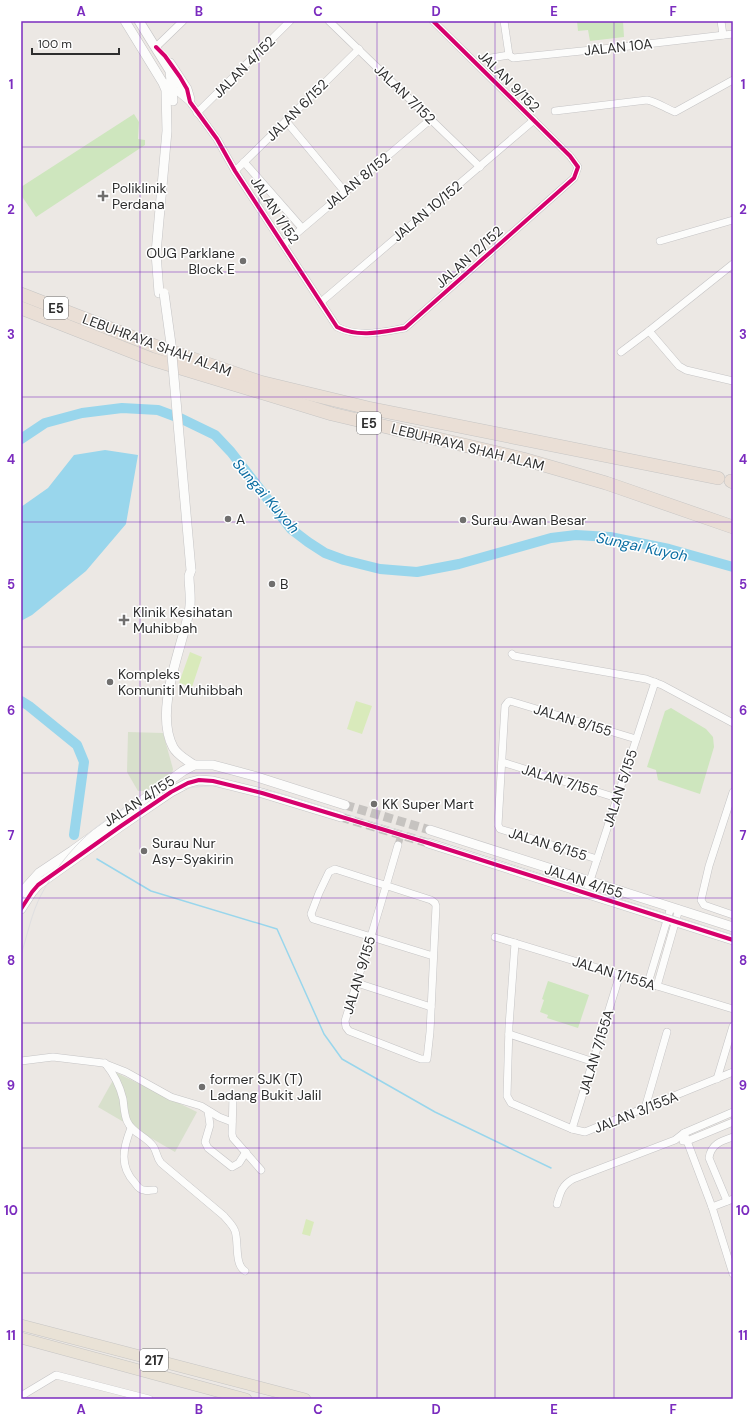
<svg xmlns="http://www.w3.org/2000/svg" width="754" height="1420" viewBox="0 0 754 1420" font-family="'DM Sans',sans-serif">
  <rect width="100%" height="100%" fill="#ece8e4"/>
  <g fill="#cee6be">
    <path d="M 577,21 L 623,21 L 624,37 L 590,41 L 588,30 L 578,31 Z"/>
    <path d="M 134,114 L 139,122 L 138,139 L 145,140 L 145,145 L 36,217 L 21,195 L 21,187 Z"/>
    <path d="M 671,708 L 706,729 L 713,737 L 714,747 L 700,794 L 658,780 L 656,770 L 647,767 L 665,711 Z"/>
    <path d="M 548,981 L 589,995 L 578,1028 L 547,1018 L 548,1015 L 540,1012 L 544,1000 L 542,999 Z"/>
  </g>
  <g fill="#d8e0cc">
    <path d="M 128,732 L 163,733 L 173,769 L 172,774 L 146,791 L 138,791 L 127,772 Z"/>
    <path d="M 117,1073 L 197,1112 L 175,1152 L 98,1107 Z"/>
  </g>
  <g fill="#d9eabb">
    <path d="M 190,652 L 202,657 L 192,687 L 179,683 Z"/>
    <path d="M 356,701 L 372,706 L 362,734 L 347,729 Z"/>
    <path d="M 306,1219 L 314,1222 L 310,1236 L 302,1234 Z"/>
  </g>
  <path fill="#99d6ec" d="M 105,450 L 138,455 L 126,524 L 86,571 L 32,615 L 21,621 L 21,507 L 48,488 L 74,455 Z"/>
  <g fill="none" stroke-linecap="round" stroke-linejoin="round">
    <path stroke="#99d6ec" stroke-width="1.5" d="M 97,859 L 151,891 L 277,929 L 324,1034 L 342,1059 L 435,1112 L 551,1168"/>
    <g stroke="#99d6ec" stroke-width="10">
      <path d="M 21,439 L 45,423 L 82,413 L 122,408 L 158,410 L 182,419 L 215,435 L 231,452 L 291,529 L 308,542 L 325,553 L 344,560 L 380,569 L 417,572 L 459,564 L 551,538 L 576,535 L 610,537 L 669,549 L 733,567"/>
      <path d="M 21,701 L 29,706 L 77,745 L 84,762 L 74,835"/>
    </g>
    <path stroke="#c6c3c0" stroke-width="7" stroke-dasharray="7 3.5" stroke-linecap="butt" d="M 398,845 L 401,835"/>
    <g stroke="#c6c3c0" stroke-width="9" stroke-dasharray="9 4.5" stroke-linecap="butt">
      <path d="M 345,805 L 430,830"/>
      <path d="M 341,817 L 428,843"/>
    </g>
    <defs>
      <g id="minor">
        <path d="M 329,21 L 480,167"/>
        <path d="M 504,21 L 509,55 L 513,58 L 621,47 L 733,34"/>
        <path d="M 721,21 L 723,35"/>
        <path d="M 156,47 L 183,21"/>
        <path d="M 485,59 L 509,55"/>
        <path d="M 166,83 L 175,82 L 182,87 L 190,102 L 217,139 L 235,171 L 337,327 C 359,338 382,332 405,328 L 574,178 L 578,167 L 570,156 L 433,21"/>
        <path d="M 172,89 L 177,91 L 189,101"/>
        <path d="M 555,111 L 647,100 C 657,102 665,108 675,112 L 733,80"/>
        <path d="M 197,113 L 290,21"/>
        <path d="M 286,121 L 345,192"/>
        <path d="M 244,162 L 302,228"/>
        <path d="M 235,171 L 359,49"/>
        <path d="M 660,241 L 733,220"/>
        <path d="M 284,244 L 431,119"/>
        <path d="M 321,302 L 534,120"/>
        <path d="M 649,331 L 679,366 L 686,370 L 733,381"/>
        <path d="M 621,352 L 649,331 L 733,264"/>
        <path d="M 512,654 L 514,656 L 646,679 L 662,685 L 733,723"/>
        <path d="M 502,762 L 617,798"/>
        <path d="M 733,792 L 709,866 L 701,900 L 704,905 L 733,915"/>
        <path d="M 398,845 C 381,904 363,963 345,1021 L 346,1027 L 349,1031 L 413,1056 L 421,1059 L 427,1059 L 430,1032 L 436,906 L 435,903 L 431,900 L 335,869 L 329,872 L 319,893 L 311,914 L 313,919 L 433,956"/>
        <path d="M 597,859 L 500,829 L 498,825 L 505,706 L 508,702 L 510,701 L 636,739"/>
        <path d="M 586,893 L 655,682"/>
        <path d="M 495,937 L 733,1009"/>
        <path d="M 515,943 L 509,1026 L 507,1096 L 511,1103 L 572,1129 L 585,1132 L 733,1072"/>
        <path d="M 357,983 L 431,1007"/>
        <path d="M 648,983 L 671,907"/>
        <path d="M 657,986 L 679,909"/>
        <path d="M 509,1034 L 594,1062"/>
        <path d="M 21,1061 L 53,1057 L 103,1063 L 126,1072 L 171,1097 L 201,1106 L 219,1117 L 232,1122"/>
        <path d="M 105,1063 C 113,1073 120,1086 123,1099 C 124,1106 124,1114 127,1121 C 132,1133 146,1136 153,1146 C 157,1151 156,1157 161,1163 L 224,1216 C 228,1221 233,1225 235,1231 C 239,1242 234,1264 245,1271"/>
        <path d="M 717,1079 L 733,1026"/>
        <path d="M 233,1096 L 232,1134 L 233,1138 L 261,1170"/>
        <path d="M 645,1108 L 667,1032"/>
        <path d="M 208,1111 L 210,1125 L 205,1142 L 208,1148 L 232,1167 L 239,1163 L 246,1152"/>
        <path d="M 131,1128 C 123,1148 119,1166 135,1183 C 137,1186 140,1190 144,1190 C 148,1191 150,1190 154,1190"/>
        <path d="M 572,1129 L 620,974"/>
        <path d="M 684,1133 L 712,1207 L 733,1274"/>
        <path d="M 683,1141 L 687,1141 L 733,1122"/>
        <path d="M 727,1201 L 709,1158 C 711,1144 721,1141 733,1137"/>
        <path d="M 557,1204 C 560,1193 562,1185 573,1179 L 675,1140 L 684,1133 L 733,1112"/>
        <path d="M 712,1207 L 733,1199"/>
        <path d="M 21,1396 L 56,1375 L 149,1399"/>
      </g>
      <g id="tertiary">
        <path d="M 125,21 L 163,83 L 166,90 L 167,131 L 156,253 L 159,293"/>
        <path d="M 139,21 L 170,71 L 173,101"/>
        <path d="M 170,63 L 187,89 L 190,99"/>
        <path d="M 191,570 L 189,576 C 189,587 192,601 189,612 C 181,650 154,711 173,747 C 177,755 187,760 194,765"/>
        <path d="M 430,830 L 733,927"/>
        <path d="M 428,843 L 733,940"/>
        <path d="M 21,893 L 39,873 L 72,851 L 183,771 L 194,765 L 213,765 L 254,776 L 345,805"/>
        <path d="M 21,909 L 32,892 L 38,885 L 121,826 L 171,792 L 188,783 L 199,780 L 213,781 L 262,793 L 341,817"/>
      </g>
      <g id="trunk">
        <path d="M 21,1325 L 305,1399"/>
        <path d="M 21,1338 L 246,1399"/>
      </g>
      <g id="motorway">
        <path d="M 21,294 L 155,346 L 260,382 L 368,408 L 718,478"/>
        <path d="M 21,308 L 151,359 L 332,414 L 523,459 L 606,483 L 733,527"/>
        <path d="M 731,481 L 733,482"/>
      </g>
    </defs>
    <use href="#minor" stroke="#c5c4c5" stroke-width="8"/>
    <use href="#tertiary" stroke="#c5c4c5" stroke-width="10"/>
    <use href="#trunk" stroke="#c6c5c4" stroke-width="12"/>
    <use href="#motorway" stroke="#c6c5c4" stroke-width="14"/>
    <use href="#minor" stroke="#fcfcfb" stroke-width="7"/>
    <use href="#tertiary" stroke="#fcfcfb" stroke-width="9"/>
    <use href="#trunk" stroke="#e9e2d6" stroke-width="11"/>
    <use href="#motorway" stroke="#eadfd6" stroke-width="13"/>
    <path stroke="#dfdfe1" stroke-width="1" d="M 21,955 C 27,936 32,912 41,895 C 92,800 185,768 286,795 L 733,935"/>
    <defs>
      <path id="tertiary-bridge" d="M 164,293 L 171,344 L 191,570"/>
    </defs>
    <use href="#tertiary-bridge" stroke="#c5c4c5" stroke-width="10" stroke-linecap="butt"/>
    <use href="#tertiary-bridge" stroke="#fcfcfb" stroke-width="9"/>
    <defs>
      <g id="cycleway">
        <path d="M 156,47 L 165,56 L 180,77 L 187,89 L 190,102 L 217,139 L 235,171 L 337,327 C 359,338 382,332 405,328 L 574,178 L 578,167 L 570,156 L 433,21"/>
        <path d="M 21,909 L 32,892 L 38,885 L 121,826 L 171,792 L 188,783 L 199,780 L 213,781 L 262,793 L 428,843 L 733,940"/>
      </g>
    </defs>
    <use href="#cycleway" stroke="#fff" stroke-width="6"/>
    <use href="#cycleway" stroke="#d6006c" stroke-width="4"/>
  </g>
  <path fill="none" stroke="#7b2cbf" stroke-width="1" stroke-opacity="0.55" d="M 140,21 L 140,1399M 259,21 L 259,1399M 377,21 L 377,1399M 495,21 L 495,1399M 614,21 L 614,1399M 21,147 L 733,147M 21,272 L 733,272M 21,397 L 733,397M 21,522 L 733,522M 21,647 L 733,647M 21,773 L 733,773M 21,898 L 733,898M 21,1023 L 733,1023M 21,1148 L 733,1148M 21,1273 L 733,1273"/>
  <g fill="#706f6e" stroke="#fff" stroke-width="1.5">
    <path d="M101 190h4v4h4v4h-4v4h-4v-4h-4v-4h4z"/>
    <circle cx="243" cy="261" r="4"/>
    <circle cx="228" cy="519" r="4"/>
    <circle cx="463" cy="520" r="4"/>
    <circle cx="272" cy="584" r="4"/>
    <path d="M122 614h4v4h4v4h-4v4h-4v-4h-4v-4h4z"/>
    <circle cx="110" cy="682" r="4"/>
    <circle cx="374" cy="804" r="4"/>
    <circle cx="144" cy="851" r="4"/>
    <circle cx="202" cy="1087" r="4"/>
  </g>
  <g text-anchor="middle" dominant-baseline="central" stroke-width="3" stroke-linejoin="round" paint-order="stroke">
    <g fill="#fff" stroke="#6d6d6d" stroke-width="1">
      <rect x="44" y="297" width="24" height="22" rx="3"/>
      <rect x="357" y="412" width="24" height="22" rx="3"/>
      <rect x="140" y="1349" width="28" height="22" rx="3"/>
    </g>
    <g font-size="13" font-weight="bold" fill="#2e2e2e">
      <text x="56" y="308">E5</text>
      <text x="369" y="423">E5</text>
      <text x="154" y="1360">217</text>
    </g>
    <g font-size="14" fill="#2e2e2e" stroke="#fff">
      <text transform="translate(618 47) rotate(-6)">JALAN 10A</text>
      <text transform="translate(244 67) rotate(-45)">JALAN 4/152</text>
      <text transform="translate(509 81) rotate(45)">JALAN 9/152</text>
      <text transform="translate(405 94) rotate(44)">JALAN 7/152</text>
      <text transform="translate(297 110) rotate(-45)">JALAN 6/152</text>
      <text transform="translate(357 181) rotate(-40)">JALAN 8/152</text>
      <text transform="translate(275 210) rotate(57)">JALAN 1/152</text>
      <text transform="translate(427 211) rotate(-40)">JALAN 10/152</text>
      <text transform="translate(469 257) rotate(-42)">JALAN 12/152</text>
      <text transform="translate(157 345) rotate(20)">LEBUHRAYA SHAH ALAM</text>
      <text transform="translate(468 447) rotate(14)">LEBUHRAYA SHAH ALAM</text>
      <text transform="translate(573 720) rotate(17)">JALAN 8/155</text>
      <text transform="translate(560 780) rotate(17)">JALAN 7/155</text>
      <text transform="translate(620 788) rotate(-72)">JALAN 5/155</text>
      <text transform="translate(139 801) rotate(-33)">JALAN 4/155</text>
      <text transform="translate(548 844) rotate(17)">JALAN 6/155</text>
      <text transform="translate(584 881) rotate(18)">JALAN 4/155</text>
      <text transform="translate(614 973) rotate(17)">JALAN 1/155A</text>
      <text transform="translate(359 975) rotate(-73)">JALAN 9/155</text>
      <text transform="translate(596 1052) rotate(-73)">JALAN 7/155A</text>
      <text transform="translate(636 1112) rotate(-22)">JALAN 3/155A</text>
    </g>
    <g font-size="14" fill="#2e2e2e" stroke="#fff" text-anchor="start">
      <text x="112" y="188">Poliklinik<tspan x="112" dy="16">Perdana</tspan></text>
      <text x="235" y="253" text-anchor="end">OUG Parklane<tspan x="235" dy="16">Block E</tspan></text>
      <text x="236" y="519">A</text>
      <text x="471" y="520">Surau Awan Besar</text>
      <text x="280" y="584">B</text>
      <text x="133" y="612">Klinik Kesihatan<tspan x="133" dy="16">Muhibbah</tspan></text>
      <text x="118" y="674">Kompleks<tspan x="118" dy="16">Komuniti Muhibbah</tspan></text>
      <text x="382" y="804">KK Super Mart</text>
      <text x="152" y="843">Surau Nur<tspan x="152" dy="16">Asy-Syakirin</tspan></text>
      <text x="210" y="1079">former SJK (T)<tspan x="210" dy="16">Ladang Bukit Jalil</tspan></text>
    </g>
    <g font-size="15" font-style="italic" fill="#0d6fa3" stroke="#fff">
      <text transform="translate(266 496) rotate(49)">Sungai Kuyoh</text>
      <text transform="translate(642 547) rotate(12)">Sungai Kuyoh</text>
    </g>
  </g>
  <rect width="754" height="1420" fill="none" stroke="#ffffff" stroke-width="44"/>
  <path d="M32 48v6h87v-6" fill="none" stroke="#2e2e2e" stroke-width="2"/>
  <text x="38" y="48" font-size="12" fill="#2e2e2e" stroke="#ffffff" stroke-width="3" paint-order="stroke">100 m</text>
  <rect x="22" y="22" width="710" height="1376" fill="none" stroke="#7b2cbf" stroke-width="1.5"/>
  <g font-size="13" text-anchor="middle" font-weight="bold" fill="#7b2cbf">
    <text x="81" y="16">A</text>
    <text x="199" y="16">B</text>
    <text x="318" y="16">C</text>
    <text x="436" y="16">D</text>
    <text x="554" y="16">E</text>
    <text x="673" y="16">F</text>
    <text x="11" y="89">1</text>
    <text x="743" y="89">1</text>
    <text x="11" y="214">2</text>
    <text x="743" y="214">2</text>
    <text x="11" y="339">3</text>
    <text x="743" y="339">3</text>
    <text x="11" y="464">4</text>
    <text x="743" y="464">4</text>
    <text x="11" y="589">5</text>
    <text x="743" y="589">5</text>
    <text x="11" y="715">6</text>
    <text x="743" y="715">6</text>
    <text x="11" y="840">7</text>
    <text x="743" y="840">7</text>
    <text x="11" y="965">8</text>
    <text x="743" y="965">8</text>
    <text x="11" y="1090">9</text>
    <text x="743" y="1090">9</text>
    <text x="11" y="1215">10</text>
    <text x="743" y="1215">10</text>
    <text x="11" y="1340">11</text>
    <text x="743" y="1340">11</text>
    <text x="81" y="1414">A</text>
    <text x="199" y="1414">B</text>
    <text x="318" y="1414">C</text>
    <text x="436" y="1414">D</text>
    <text x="554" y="1414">E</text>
    <text x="673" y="1414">F</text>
  </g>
</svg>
